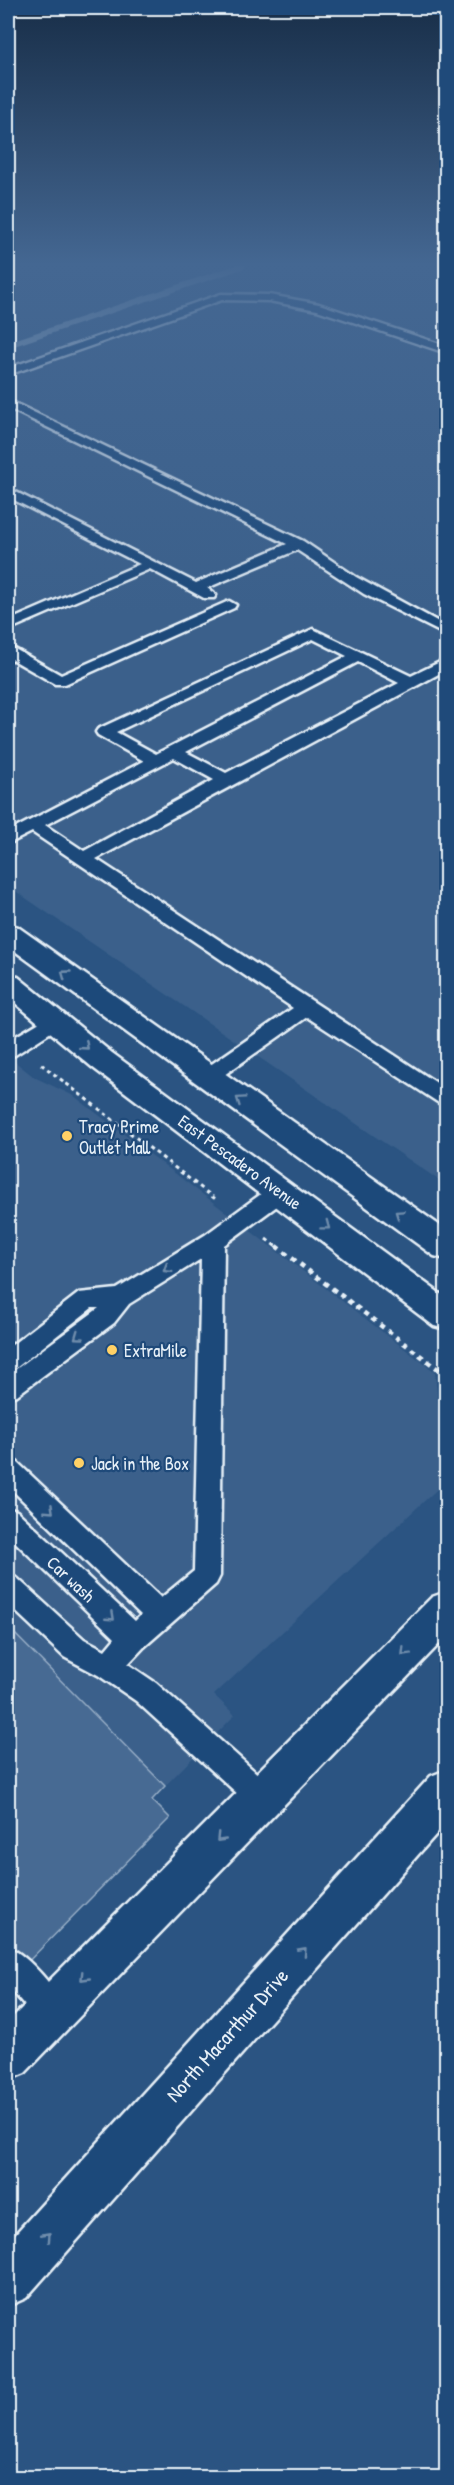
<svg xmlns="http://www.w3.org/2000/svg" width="454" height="2485" viewBox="0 0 454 2485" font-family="'Patrick Hand',sans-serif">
  <rect width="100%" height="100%" fill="#2b5482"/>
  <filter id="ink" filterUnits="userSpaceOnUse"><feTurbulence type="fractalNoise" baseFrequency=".0167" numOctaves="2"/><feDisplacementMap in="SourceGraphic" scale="12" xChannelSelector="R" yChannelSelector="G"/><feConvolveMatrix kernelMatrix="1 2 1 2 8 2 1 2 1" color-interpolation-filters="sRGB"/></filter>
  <g filter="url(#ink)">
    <g fill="#3a608b">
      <path d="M 8,266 L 446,266 L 446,1185 L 8,886 Z"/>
      <path d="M 8,1056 L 34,1077 L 74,1096 L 435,1372 L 445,1482 L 214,1695 L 235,1715 L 165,1786 L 8,1627 Z"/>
    </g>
    <path fill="#476b93" stroke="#98aec6" stroke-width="1.5" d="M 8,1627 L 165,1786 L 152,1800 L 170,1818 L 8,1982 Z"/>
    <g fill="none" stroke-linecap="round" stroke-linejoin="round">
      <path stroke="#a0b6cb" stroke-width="6" d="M 8,345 L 242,266"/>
      <defs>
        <g id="service">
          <path d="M 221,294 L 269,295 L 319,304 L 446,346 L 446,353 L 317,310 L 269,301 L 222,300 L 8,375 L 8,368 Z"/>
          <path d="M 8,400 L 303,541 L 356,577 L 446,626 L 446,635 L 364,594 L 297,550 L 207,588 L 216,595 L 214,598 L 204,598 L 150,569 L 8,630 L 8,621 L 140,564 L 8,497 L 8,488 L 196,583 L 287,544 L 8,408 Z"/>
          <path d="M 229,601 L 236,605 L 234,608 L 65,684 L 55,684 L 8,657 L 8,647 L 13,648 L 61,675 Z"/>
          <path d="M 313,629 L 411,676 L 446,659 L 446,670 L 96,859 L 446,1089 L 446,1105 L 439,1103 L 307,1017 L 214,1082 L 200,1082 L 197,1077 L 200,1072 L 293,1008 L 32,832 L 8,844 L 8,832 L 144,761 L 98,735 L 96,732 L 98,729 ZM 313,639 L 347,656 L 156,754 L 116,732 ZM 358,662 L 399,683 L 226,773 L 186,752 ZM 174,758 L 214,780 L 84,851 L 45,825 Z"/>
          <path d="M 55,1013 L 62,1015 L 65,1020 L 62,1025 L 15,1055 L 8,1057 L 8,1041 Z"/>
          <path d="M 280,1184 L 288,1186 L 291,1192 L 288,1198 L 224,1245 L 220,1576 L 216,1584 L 144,1647 L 128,1664 L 156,1683 L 271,1786 L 276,1796 L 271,1806 L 261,1810 L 251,1806 L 136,1701 L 98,1675 L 64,1657 L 8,1604 L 8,1575 L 17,1578 L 84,1639 L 105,1650 L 115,1638 L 8,1535 L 8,1508 L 17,1511 L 135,1621 L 141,1615 L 8,1486 L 8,1459 L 17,1462 L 161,1598 L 194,1571 L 201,1259 L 129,1304 L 114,1323 L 17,1395 L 8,1398 L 8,1375 L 99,1308 L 92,1308 L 16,1368 L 8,1371 L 8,1348 L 79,1293 L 117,1289 L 205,1235 L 272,1186 Z"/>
          <path d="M 8,1947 C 28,1955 59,1992 67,2012 L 62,2023 L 51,2028 L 40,2023 L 8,1986 Z"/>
        </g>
        <g id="tertiary">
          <path d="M 8,924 L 18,927 L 446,1230 L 446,1259 L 434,1256 L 8,946 Z"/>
          <path d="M 8,974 L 18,977 L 112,1053 L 446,1298 L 446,1329 L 434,1326 L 92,1067 L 8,997 Z"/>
        </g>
        <g id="secondary">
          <path d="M 446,1592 L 446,1637 L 25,2073 L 8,2080 L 8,2022 L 432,1597 Z"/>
          <path d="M 446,1770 L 446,1823 L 26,2298 L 8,2306 L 8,2242 L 431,1776 Z"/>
        </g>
      </defs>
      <use href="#service" stroke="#e8f1f8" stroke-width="5"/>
      <use href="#tertiary" stroke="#e8f1f8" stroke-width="5"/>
      <use href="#secondary" stroke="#e8f1f8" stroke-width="5"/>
      <g stroke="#e8f1f8" stroke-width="3" stroke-dasharray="4 4" stroke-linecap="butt">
        <path d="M 41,1064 L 218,1201"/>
        <path d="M 266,1239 L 278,1248"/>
      </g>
      <path stroke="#e8f1f8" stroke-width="4.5" stroke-dasharray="5 5" stroke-linecap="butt" d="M 276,1246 L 446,1375"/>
      <use href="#service" fill="#1f4a7a" fill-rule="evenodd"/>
      <use href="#tertiary" fill="#1f4a7a" fill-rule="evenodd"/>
      <use href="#secondary" fill="#1f4a7a" fill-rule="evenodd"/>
    </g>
    <defs><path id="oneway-chevron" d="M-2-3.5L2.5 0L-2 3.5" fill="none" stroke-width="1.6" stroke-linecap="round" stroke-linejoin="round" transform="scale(1.5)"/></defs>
    <g stroke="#6f8dac">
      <use href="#oneway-chevron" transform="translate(65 974) rotate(-144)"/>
      <use href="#oneway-chevron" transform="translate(85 1046) rotate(41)"/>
      <use href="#oneway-chevron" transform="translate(240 1100) rotate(-145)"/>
      <use href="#oneway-chevron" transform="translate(399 1214) rotate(-145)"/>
      <use href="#oneway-chevron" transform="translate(326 1226) rotate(37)"/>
      <use href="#oneway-chevron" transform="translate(167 1269) rotate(148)"/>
      <use href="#oneway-chevron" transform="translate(78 1336) rotate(144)"/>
      <use href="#oneway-chevron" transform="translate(50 1510) rotate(43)"/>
      <use href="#oneway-chevron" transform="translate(111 1617) rotate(43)"/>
      <use href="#oneway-chevron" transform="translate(405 1652) rotate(135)"/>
      <use href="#oneway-chevron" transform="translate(220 1838) rotate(134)"/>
      <use href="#oneway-chevron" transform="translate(303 1951) rotate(-48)"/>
      <use href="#oneway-chevron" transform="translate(84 1977) rotate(134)"/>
      <use href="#oneway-chevron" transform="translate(47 2236) rotate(-48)"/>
    </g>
  </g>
  <linearGradient id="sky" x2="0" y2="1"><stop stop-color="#182e48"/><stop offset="0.43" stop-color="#446792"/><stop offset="1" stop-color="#446792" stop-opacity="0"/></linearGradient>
  <rect width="454" height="614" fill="url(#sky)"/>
  <g fill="#ffd166" stroke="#1f4a7a" stroke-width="2">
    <circle cx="67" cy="1136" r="6"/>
    <circle cx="112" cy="1350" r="6"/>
    <circle cx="79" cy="1463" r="6"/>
  </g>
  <g text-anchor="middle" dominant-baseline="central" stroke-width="4.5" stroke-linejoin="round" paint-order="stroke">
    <g font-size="18" fill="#e8f1f8" stroke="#1f4a7a" text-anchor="start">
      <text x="79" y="1126">Tracy Prime<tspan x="79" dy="21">Outlet Mall</tspan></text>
      <text x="124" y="1350">ExtraMile</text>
      <text x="91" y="1463">Jack in the Box</text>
    </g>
    <g font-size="18" fill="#e8f1f8" stroke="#1f4a7a">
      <text transform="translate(240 1162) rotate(36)">East Pescadero Avenue</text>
      <text transform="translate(71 1579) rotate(43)">Car wash</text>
    </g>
    <g font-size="21" fill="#e8f1f8" stroke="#1f4a7a">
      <text transform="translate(227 2035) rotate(-48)">North Macarthur Drive</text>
    </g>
  </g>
  <rect width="454" height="2485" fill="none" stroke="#1f4a7a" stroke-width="30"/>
  <rect x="15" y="15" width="424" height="2455" fill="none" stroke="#e8f1f8" stroke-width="2" filter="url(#ink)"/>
</svg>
